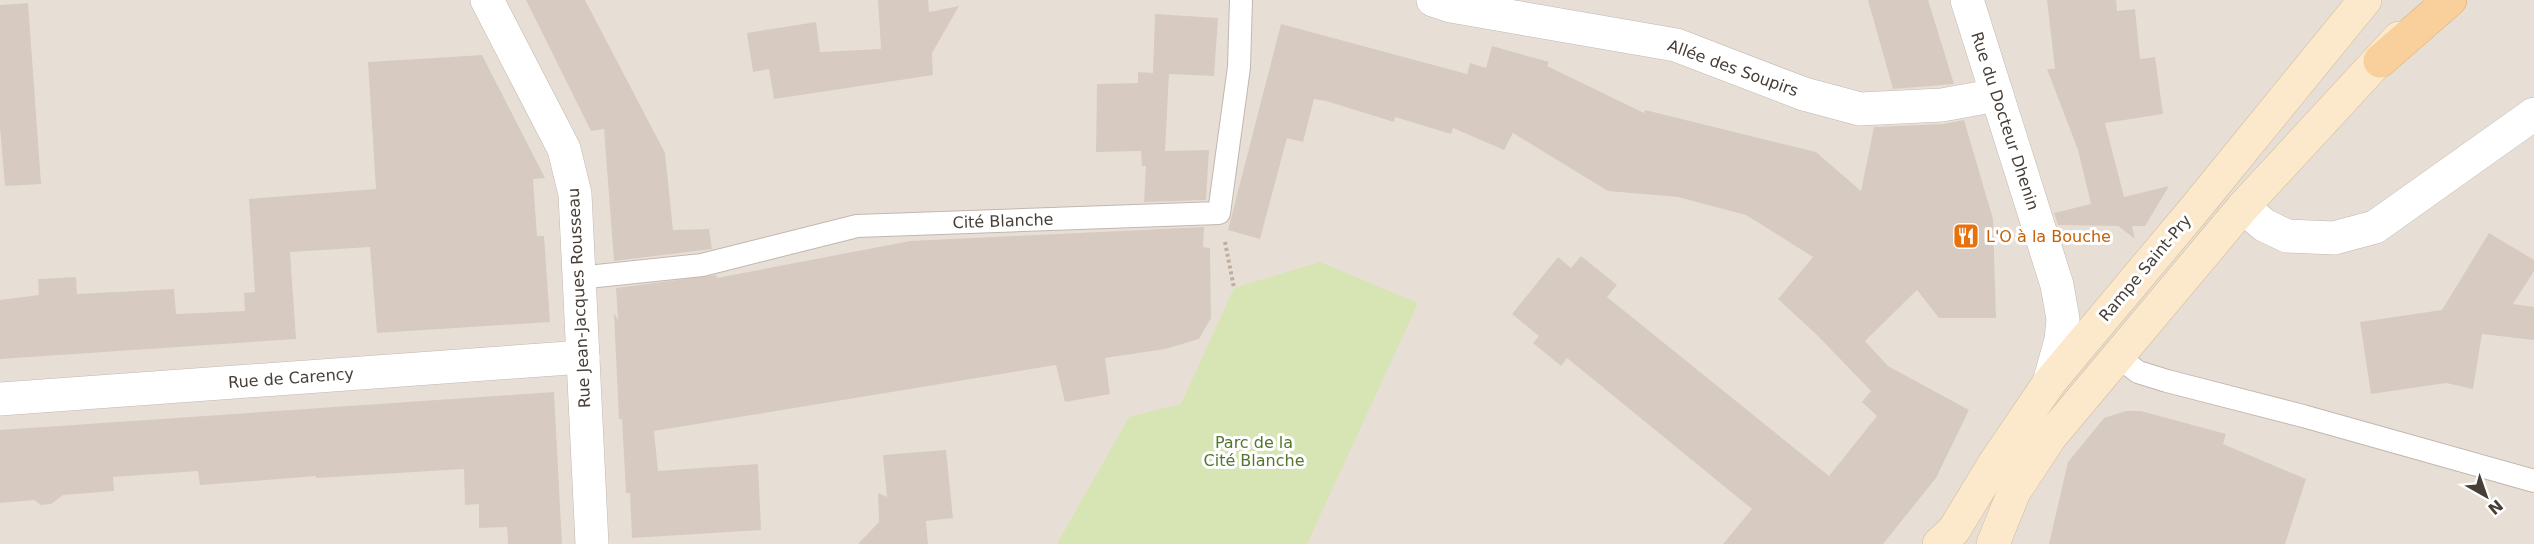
<svg xmlns="http://www.w3.org/2000/svg" width="2534" height="544" viewBox="0 0 2534 544" font-family="'DejaVu Sans',sans-serif">
  <rect width="100%" height="100%" fill="#f3eee8"/>
  <rect fill="#e7dfd6" x="0" y="0" width="2534" height="544"/>
  <path fill="#d6e5b3" d="M 1320,262 L 1418,303 L 1307,544 L 1057,544 L 1129,417 L 1181,404 L 1234,288 Z"/>
  <g fill="#d7cbc1">
    <path d="M 526,0 L 585,0 L 665,153 L 673,230 L 709,229 L 712,249 L 614,261 L 604,129 L 591,131 Z"/>
    <path d="M 878,0 L 928,0 L 929,12 L 959,6 L 932,53 L 933,75 L 774,99 L 769,69 L 753,72 L 747,33 L 816,22 L 820,52 L 881,49 Z"/>
    <path d="M 1868,0 L 1928,0 L 1954,84 L 1893,89 Z"/>
    <path d="M 2047,0 L 2116,0 L 2117,11 L 2135,9 L 2140,59 L 2155,57 L 2163,114 L 2105,123 L 2124,197 L 2169,186 L 2145,226 L 2132,226 L 2135,239 L 2118,226 L 2058,225 L 2054,213 L 2091,204 L 2078,150 L 2047,69 L 2055,69 Z"/>
    <path d="M 28,3 L 41,184 L 5,186 L 0,127 L 0,5 Z"/>
    <path d="M 1155,14 L 1218,18 L 1214,76 L 1169,74 L 1165,151 L 1209,150 L 1206,200 L 1144,202 L 1146,166 L 1142,166 L 1141,151 L 1096,152 L 1097,84 L 1138,83 L 1138,72 L 1153,73 Z"/>
    <path d="M 1281,24 L 1467,74 L 1470,63 L 1486,68 L 1492,46 L 1549,62 L 1547,66 L 1644,113 L 1645,110 L 1816,152 L 1861,191 L 1874,127 L 1943,124 L 1964,120 L 1993,219 L 1996,318 L 1939,318 L 1917,290 L 1865,341 L 1888,366 L 1969,410 L 1936,478 L 1883,544 L 1723,544 L 1752,509 L 1567,358 L 1561,366 L 1533,343 L 1539,336 L 1512,314 L 1558,257 L 1571,268 L 1581,256 L 1617,285 L 1607,297 L 1829,476 L 1877,416 L 1862,402 L 1871,391 L 1818,336 L 1778,299 L 1813,257 L 1746,215 L 1678,197 L 1608,191 L 1513,133 L 1504,150 L 1453,128 L 1451,134 L 1395,117 L 1394,122 L 1326,101 L 1314,99 L 1303,142 L 1287,138 L 1260,239 L 1228,230 Z"/>
    <path d="M 482,55 L 545,178 L 533,179 L 537,236 L 544,236 L 550,322 L 377,333 L 370,247 L 290,252 L 296,339 L 0,359 L 0,300 L 39,295 L 38,279 L 76,277 L 77,294 L 174,289 L 176,314 L 245,311 L 244,293 L 255,292 L 249,199 L 376,189 L 368,62 Z"/>
    <path d="M 1204,227 L 1203,247 L 1210,248 L 1211,318 L 1199,339 L 1165,349 L 1105,358 L 1110,394 L 1065,402 L 1056,365 L 654,431 L 658,471 L 758,464 L 761,530 L 632,538 L 630,493 L 626,493 L 622,419 L 619,419 L 614,313 L 618,320 L 616,288 L 716,275 L 717,278 L 910,241 Z"/>
    <path d="M 2489,233 L 2534,260 L 2534,271 L 2513,304 L 2534,307 L 2534,340 L 2482,334 L 2473,389 L 2446,383 L 2371,394 L 2360,322 L 2442,310 Z"/>
    <path d="M 554,392 L 562,544 L 508,544 L 507,527 L 479,528 L 479,504 L 465,505 L 464,469 L 316,478 L 316,476 L 202,485 L 200,485 L 198,471 L 113,477 L 114,491 L 63,495 L 51,504 L 41,505 L 34,500 L 0,503 L 0,430 Z"/>
    <path d="M 2126,411 L 2141,411 L 2226,434 L 2223,444 L 2306,479 L 2285,544 L 2049,544 L 2068,462 L 2104,418 Z"/>
    <path d="M 946,450 L 953,518 L 926,521 L 928,544 L 858,544 L 879,522 L 878,493 L 887,497 L 883,455 Z"/>
  </g>
  <g fill="none" stroke-linecap="round" stroke-linejoin="round">
    <defs>
      <g id="lane">
        <path d="M 578,278 L 702,265 L 857,226 L 1219,213 L 1239,67 L 1241,0"/>
        <path d="M 2117,356 L 2138,372 L 2167,381 L 2303,416 L 2534,481"/>
      </g>
      <g id="street">
        <path d="M 487,0 L 564,149 L 575,194 L 592,544"/>
        <path d="M 1433,0 L 1451,6 L 1676,45 L 1804,94 L 1860,109 L 1942,105 L 1997,95"/>
        <path d="M 1967,0 L 2057,285 L 2063,319 L 2061,340 L 2049,383"/>
        <path d="M 2243,207 L 2264,225 L 2287,236 L 2334,238 L 2375,227 L 2534,114"/>
        <path d="M 0,399 L 583,357"/>
      </g>
      <g id="secondary">
        <path d="M 1939,544 L 1954,530 L 1994,464 L 2049,383 L 2193,211 L 2365,0"/>
        <path d="M 1993,544 L 2014,492 L 2051,436 L 2243,207 L 2399,38"/>
      </g>
      <path id="primary" d="M 2380,61 L 2450,0"/>
    </defs>
    <use href="#lane" stroke="#c1b7ae" stroke-width="24"/>
    <use href="#street" stroke="#c1b7ae" stroke-width="34"/>
    <use href="#secondary" stroke="#d0ba9a" stroke-width="34"/>
    <use href="#primary" stroke="#ddaa6c" stroke-width="34"/>
    <path stroke="#bfae9d" stroke-width="4" stroke-dasharray="3 3" stroke-linecap="butt" d="M 1225,242 L 1234,288"/>
    <use href="#lane" stroke="#fff" stroke-width="22"/>
    <use href="#street" stroke="#fff" stroke-width="33"/>
    <use href="#secondary" stroke="#fce8ca" stroke-width="33"/>
    <use href="#primary" stroke="#f9d09b" stroke-width="33"/>
  </g>
  <defs>
    <symbol id="restaurant-square" viewBox="-11 -11 22 22"><rect x="-9" y="-9" width="18" height="18" rx="4" fill="#e8710a" stroke="#fff"/><path d="M-5-6h1v4h1v-4h1v4h1v-4h1v5L-1.5 .5V6h-2V.5L-5-1ZM5-6V6H3V1.5H1.5Q1.5-4 5-6Z" fill="#fff"/></symbol>
  </defs>
  <g fill-rule="evenodd">
    <use href="#restaurant-square" x="1951" y="221" width="30" height="30"/>
  </g>
  <g text-anchor="middle" dominant-baseline="central" stroke-width="6" stroke-linejoin="round" paint-order="stroke">
    <g font-size="16" fill="#463e37" stroke="#fff">
      <text transform="translate(1733 68) rotate(20)">Allée des Soupirs</text>
      <text transform="translate(2005 121) rotate(72)">Rue du Docteur Dhenin</text>
      <text transform="translate(1003 221) rotate(-2)">Cité Blanche</text>
      <text transform="translate(2145 268) rotate(-50)">Rampe Saint-Pry</text>
      <text transform="translate(579 298) rotate(-93)">Rue Jean-Jacques Rousseau</text>
      <text transform="translate(291 378) rotate(-4)">Rue de Carency</text>
    </g>
    <g font-size="16" fill="#c56008" stroke="#fff" text-anchor="start">
      <text x="1986" y="236">L'O à la Bouche</text>
    </g>
    <g font-size="16" fill="#53752d" stroke="#fff">
      <text x="1254" y="442">Parc de la<tspan x="1254" dy="18">Cité Blanche</tspan></text>
    </g>
  </g>
  <g transform="translate(2486 496) rotate(140)" stroke="#ffffff" stroke-width="4.5" paint-order="stroke">
  <path d="M0-4.5L10 22L0 15L-10 22Z" fill="#463e37"/>
  <text y="-9" font-size="16" font-weight="bold" text-anchor="middle" fill="#463e37">N</text>
  </g>
</svg>
